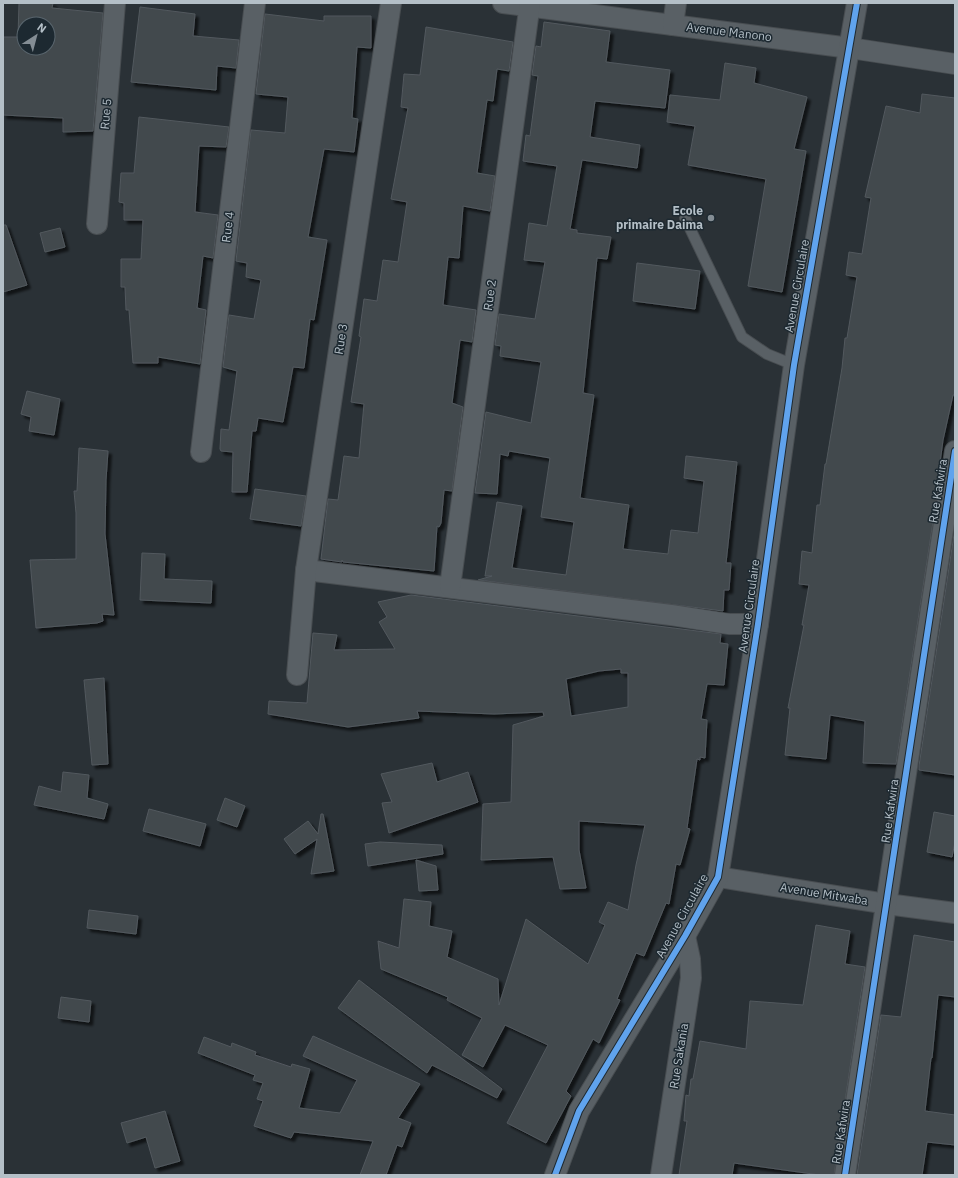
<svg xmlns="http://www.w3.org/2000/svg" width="958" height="1178" font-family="'IBM Plex Sans',sans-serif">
  <defs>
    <filter id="shadow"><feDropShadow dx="3.5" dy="3.5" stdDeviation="1" flood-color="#0009"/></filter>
  </defs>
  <rect width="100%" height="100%" fill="#2a3136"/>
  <g fill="#42484d" stroke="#52595e" fill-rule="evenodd" filter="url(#shadow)">
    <path d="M19 3H53L52 8 103 13 93 131 63 132V118L3 115V37H18ZM24 24H48V48H24Z"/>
    <polygon points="140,7 195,14 193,36 239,40 236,68 217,66 216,90 131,82"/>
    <polygon points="265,14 324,21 324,16 371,16 371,48 357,47 352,118 358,119 354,152 324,149 308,237 327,240 314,320 310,319 304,368 293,367 283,422 258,418 256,431 252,431 247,492 232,492 233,452 221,451 220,449 221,429 229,430 237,371 223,367 229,315 254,319 261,280 246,277 247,263 236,261 251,130 285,133 288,97 256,94"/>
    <polygon points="544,22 610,31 606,62 670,70 665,108 595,101 590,137 640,145 637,168 582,160 570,229 577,230 577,233 611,237 607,259 597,258 583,393 594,395 580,498 629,505 623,549 668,554 671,530 698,533 704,481 684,478 686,456 737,462 726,563 731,563 729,590 724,590 723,611 478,580 492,576 485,576 497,502 522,506 512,568 566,575 574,522 541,517 550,458 509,451 508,456 500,454 497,494 475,493 486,412 531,423 541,362 500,356 501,346 495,345 499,314 535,319 545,262 524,260 529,223 547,226 557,166 523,161 526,135 530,136 538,76 532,75 536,46 541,47"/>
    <polygon points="426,27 513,42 509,71 497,69 493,101 487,100 477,173 495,176 490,211 463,206 459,258 448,257 443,305 476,310 472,342 460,340 452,403 463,407 452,491 444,490 441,523 439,527 437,526 434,571 343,562 342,560 342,562 321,559 328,499 338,500 344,456 359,458 364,404 351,402 361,337 359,336 364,299 377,301 383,260 398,262 407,202 391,199 408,108 401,107 404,74 420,75"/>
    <polygon points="725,63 756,68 754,83 807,97 794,149 806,151 782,292 748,286 766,179 688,165 695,126 667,122 670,95 720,100"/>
    <polygon points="922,94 955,98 955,395 953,395 943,440 940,463 942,463 896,764 863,763 865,721 830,715 826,759 785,755 790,708 788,708 804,625 802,625 809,585 799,584 802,551 812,553 817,505 820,505 825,464 826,464 842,368 845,338 847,338 857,277 846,275 849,252 862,254 871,198 865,197 886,106 920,113"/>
    <polygon points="139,117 229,127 226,147 199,146 195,212 218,215 213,258 203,256 197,308 206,310 200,364 158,357 158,363 133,363 129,310 126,310 125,287 121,287 121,259 141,259 143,220 124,220 124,203 119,202 121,173 134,173"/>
    <polygon points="3,225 6,225 27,285 3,292"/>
    <polygon points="60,228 65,247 45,252 40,233"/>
    <polygon points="637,263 700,271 695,309 633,301"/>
    <polygon points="27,391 60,399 54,435 29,431 31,417 21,414"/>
    <polygon points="79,448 108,451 106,480 105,534 114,615 102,614 103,621 97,623 36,628 30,560 76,559 76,513 74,491 77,491"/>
    <polygon points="255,489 306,496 301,526 250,519"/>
    <polygon points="955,528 955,775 919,770 919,766"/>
    <polygon points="142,553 165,554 164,579 212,581 211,603 140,600"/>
    <path d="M411 595 721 634 720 643 728 644 724 685 707 684 701 719 707 720 705 758 700 757V760L697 759 687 828 690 829 680 865 676 864 669 904 666 903 644 956 636 953 617 999 620 1000 599 1043 593 1039 566 1091 571 1096 546 1143 507 1123 548 1045 505 1025 483 1067 462 1055 482 1018 447 1000 448 997 381 969 378 941 399 948 404 899 431 902 429 926 452 931 447 957 498 979 499 1005 526 919 588 964 605 925 599 922 608 902 628 910 636 865 645 825 579 821V850L586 888 560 889 553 857 481 860 483 804 511 802 513 725 544 716 543 712 494 714 417 711 419 718 348 727 268 714 269 701 307 703 313 633 337 635 334 650 395 649 379 622 387 617 378 602ZM621 669V673H628V707L571 716 566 679 599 671Z"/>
    <polygon points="104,678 108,764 92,765 84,680"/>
    <polygon points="432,763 437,782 468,772 478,802 389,833 382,803 392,802 381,774"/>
    <polygon points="63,772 89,775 87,798 108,804 104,819 34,805 39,786 61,792"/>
    <polygon points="225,798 245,806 237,827 217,820"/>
    <polygon points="149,809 206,824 200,846 143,831"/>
    <polygon points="934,812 955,816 955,842 952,857 927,852"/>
    <polygon points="321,814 323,814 334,871 311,874 317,839 295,854 284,839 308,821 318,834"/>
    <polygon points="380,842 442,845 443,854 368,866 365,844"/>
    <polygon points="416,860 436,866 438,890 419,891"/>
    <polygon points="89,910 138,916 136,934 87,928"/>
    <polygon points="816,925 850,931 845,964 865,967 834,1175 820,1175 734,1163 732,1175 679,1175 687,1121 684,1121 686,1095 689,1096 691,1079 693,1079 700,1041 746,1049 750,1001 803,1005"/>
    <polygon points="914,935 955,942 955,997 938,995 932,1058 931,1058 925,1111 955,1115 955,1145 927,1142 922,1175 857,1175 881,1015 901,1017"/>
    <polygon points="359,980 502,1089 497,1098 432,1065 427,1073 338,1008"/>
    <polygon points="61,997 91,1001 89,1022 58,1018"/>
    <polygon points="313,1036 420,1084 398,1118 411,1123 402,1147 397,1145 386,1175 360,1175 373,1141 294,1132 291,1138 254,1126 263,1101 257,1099 263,1083 253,1080 255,1075 198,1053 204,1037 231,1047 232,1043 256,1052 255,1055 291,1067 292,1064 310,1069 299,1108 340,1113 357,1080 303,1056"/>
    <polygon points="165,1111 180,1161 155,1168 146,1137 127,1143 121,1123"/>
  </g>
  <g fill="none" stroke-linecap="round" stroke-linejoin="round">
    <g stroke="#484d51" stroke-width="12">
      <polyline id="lane" points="685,218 742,337 767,354 794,365"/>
    </g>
    <g stroke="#484d51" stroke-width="22">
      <g id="street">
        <polyline points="503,3 850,48 955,64"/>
        <polyline points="673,25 676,3"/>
        <polyline points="97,224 115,3"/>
        <polyline points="201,452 255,3"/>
        <polyline points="306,570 671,615 729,624 758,624"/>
        <polyline points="450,587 530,3"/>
        <polyline points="297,675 306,570 391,3"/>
        <polyline points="718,877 887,904 955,913"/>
        <polyline points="555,1175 579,1111 685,936 718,877 758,624 794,365 857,3"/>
        <polyline points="661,1175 691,978 690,959 685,936"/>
        <polyline points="845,1175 955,451"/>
      </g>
    </g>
    <use href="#lane" stroke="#596065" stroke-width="10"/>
    <use href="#street" stroke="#596065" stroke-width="20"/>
    <g stroke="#1d2931" stroke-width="8">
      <g id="cycleway">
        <polyline points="555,1175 579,1111 685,936 718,877 758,624 794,365 857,3"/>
        <polyline points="845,1175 955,451"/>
      </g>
    </g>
    <use href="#cycleway" stroke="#60a3ed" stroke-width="6"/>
  </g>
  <circle fill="#848d94" stroke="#1d2931" stroke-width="1.5" cx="711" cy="218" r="4"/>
  <g text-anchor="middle" stroke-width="3" stroke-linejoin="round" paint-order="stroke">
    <g font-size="12" fill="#b4bfc7" stroke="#1d2931">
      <text transform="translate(729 32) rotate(7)" y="4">Avenue Manono</text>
      <text transform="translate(106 114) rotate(-85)" y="4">Rue 5</text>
      <text transform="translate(228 227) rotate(-83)" y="4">Rue 4</text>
      <text transform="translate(797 286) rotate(-80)" y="4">Avenue Circulaire</text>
      <text transform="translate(490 295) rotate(-82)" y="4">Rue 2</text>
      <text transform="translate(341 339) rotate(-81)" y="4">Rue 3</text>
      <text transform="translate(938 491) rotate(-81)" y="4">Rue Kafwira</text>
      <text transform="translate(749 606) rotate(-82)" y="4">Avenue Circulaire</text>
      <text transform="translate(890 811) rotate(-82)" y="4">Rue Kafwira</text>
      <text transform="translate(824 894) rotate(9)" y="4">Avenue Mitwaba</text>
      <text transform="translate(682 916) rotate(-61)" y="4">Avenue Circulaire</text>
      <text transform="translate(679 1056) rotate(-81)" y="4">Rue Sakania</text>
      <text transform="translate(841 1132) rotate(-81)" y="4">Rue Kafwira</text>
    </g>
    <g font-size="12" font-weight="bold" fill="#b4bfc7" stroke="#1d2931" text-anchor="end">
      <text x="703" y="215">Ecole<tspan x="703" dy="14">primaire Daima</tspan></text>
    </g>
  </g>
  <rect width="958" height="1178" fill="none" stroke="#b4bfc7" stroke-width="8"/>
  <g transform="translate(36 36) rotate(36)"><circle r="19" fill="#1d2931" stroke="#59656d"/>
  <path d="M0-3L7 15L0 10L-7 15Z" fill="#848d94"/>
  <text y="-6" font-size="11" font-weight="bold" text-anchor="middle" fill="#b4bfc7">N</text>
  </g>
</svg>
